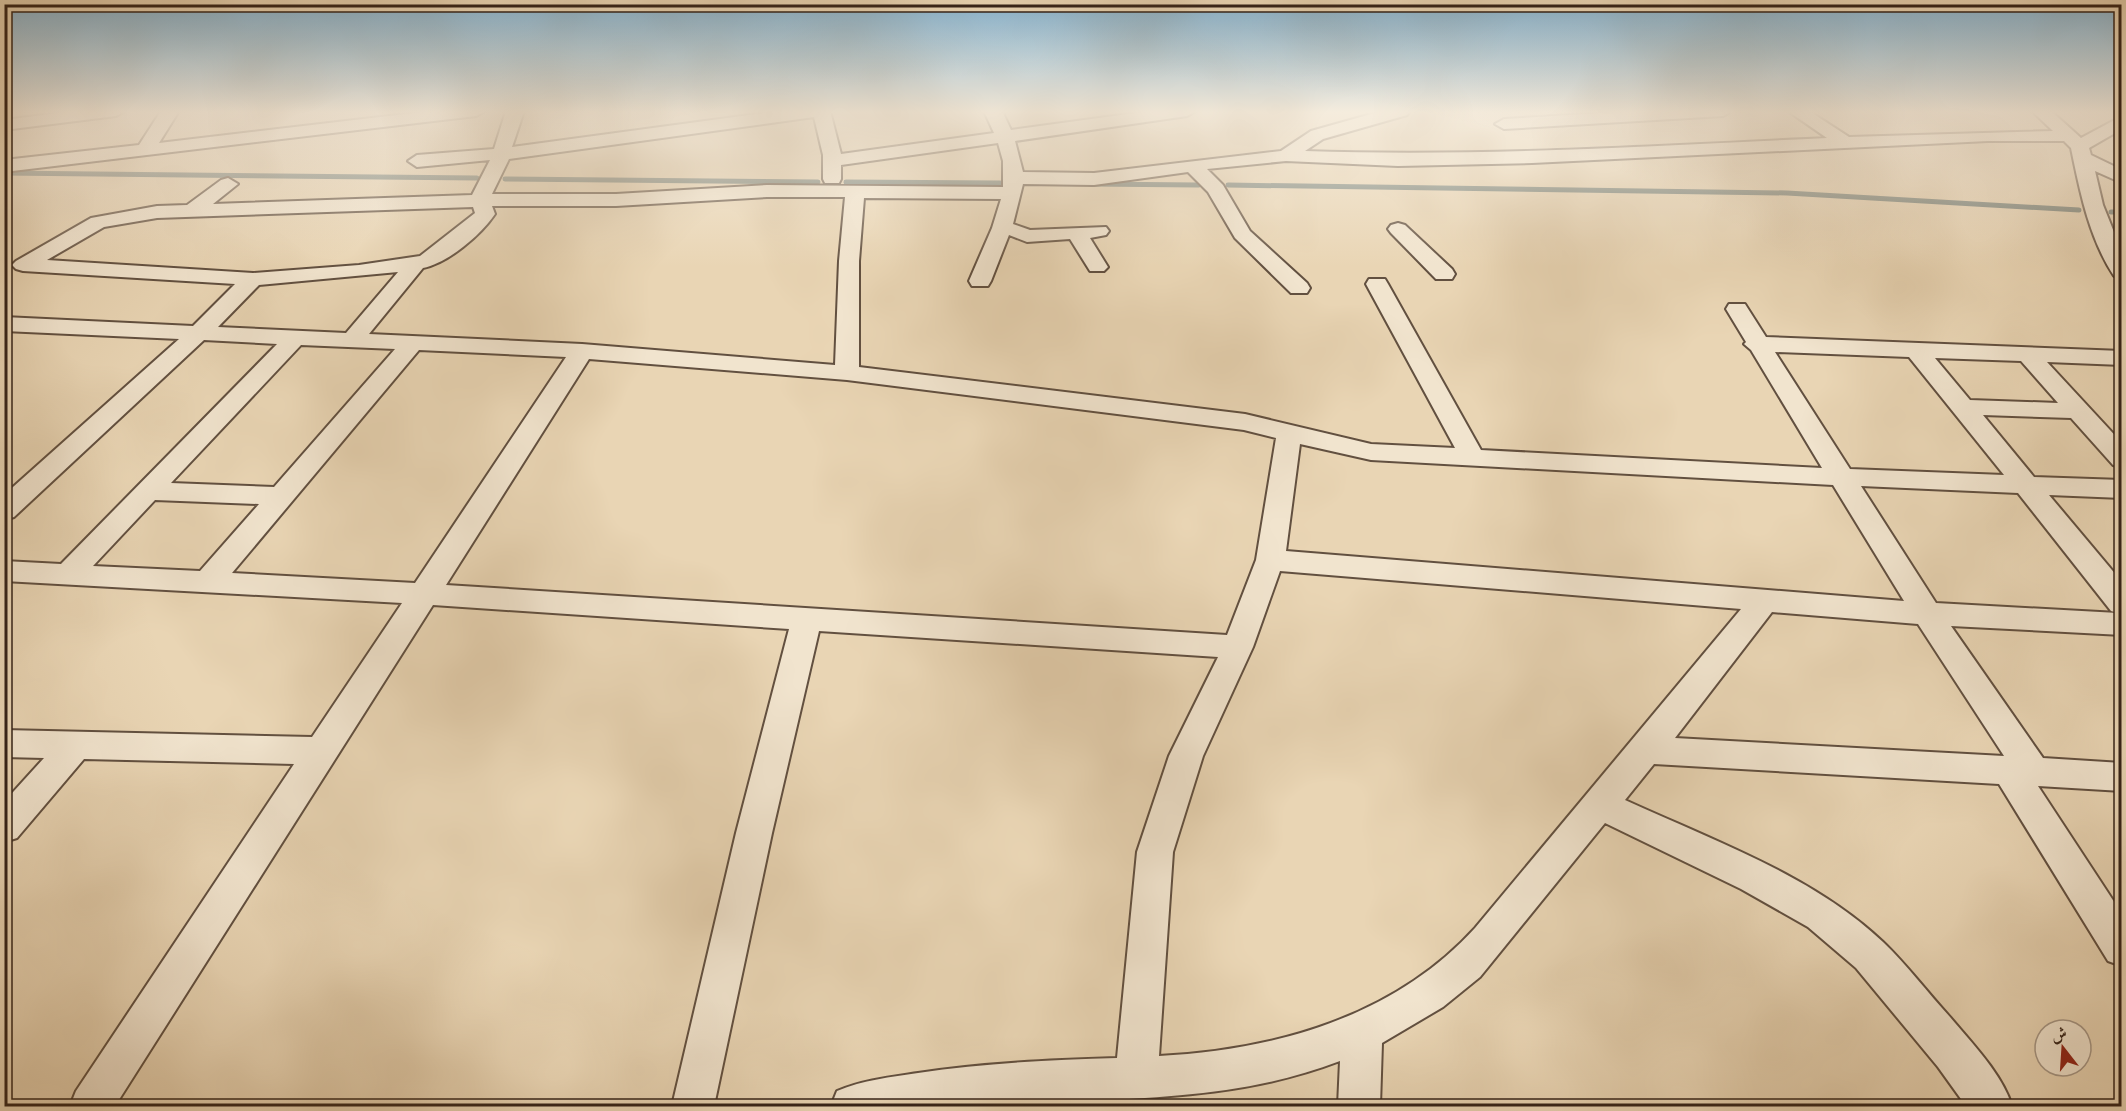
<svg xmlns="http://www.w3.org/2000/svg" width="2126" height="1111" font-family="Vollkorn,Amiri,serif">
  <rect width="100%" height="100%" fill="#e9d5b4"/>
  <filter id="stains"><feTurbulence type="fractalNoise" baseFrequency=".00333" numOctaves="4"/><feColorMatrix values="0 0 0 0 .2 0 0 0 0 .09 0 0 0 0 .02 0 0 0 .5 -.17"/></filter>
  <radialGradient id="worn" r=".72"><stop offset=".6" stop-color="#630" stop-opacity="0"/><stop offset="1" stop-color="#630" stop-opacity=".3"/></radialGradient>
  <g fill="none" stroke-linecap="round" stroke-linejoin="round">
    <g stroke="#707c75" stroke-width="5">
      <polyline points="4,173 477,178"/>
      <polyline points="505,179 818,182"/>
      <polyline points="846,182 1000,183"/>
      <polyline points="1090,184 1199,185"/>
      <polyline points="1228,185 1787,193 2079,210"/>
      <polyline points="2111,212 2122,212"/>
    </g>
    <g stroke="#625040" stroke-width="4">
      <g id="minor">
        <polygon points="74,111 125,111 116,116 4,130 4,120"/>
        <polygon points="161,111 179,111 159,143 431,111 485,111 476,116 4,172 4,160 139,145"/>
        <path d="M506 111H524L512 147 779 111H830L841 154 994 133 984 111H1002L1011 130 1150 111H1196L1187 116 1015 141 1023 172 1094 173 1281 151 1311 131 1382 111H1410L1407 115 1323 139 1305 151C1479 157 1653 146 1827 138L1788 111H1809L1849 137 2053 131 2032 111H2051L2081 138 2122 116V129L2089 148 2091 155 2122 170V183L2095 171 2103 205 2122 252V277L2114 276C2089 238 2080 192 2071 148L2064 141H1988L1532 163 1398 166 1286 161 1207 169 1223 185 1250 231 1307 283 1310 288 1307 293H1291L1235 238 1208 192 1188 172 1094 185 1023 184 1013 224 1030 230 1106 227 1109 231 1106 235 1090 238 1108 267 1104 271H1090L1070 239 1027 242 1009 235 991 281 988 286H972L969 281 992 228 1001 199 864 198 859 261V367L1245 414 1371 444 1455 448 1366 284 1369 279H1385L1388 284 1481 450 1822 468 1751 350 1744 344 1746 342 1726 309 1729 304H1745L1766 337 2122 351V365L2047 362 2122 443V467L2113 465 2071 418 1983 415 2034 477 2122 480V498L2049 495 2122 582V635L1951 626 2043 758 2122 763V791L2038 786 2122 914V966L2108 961 1999 784 1654 764 1625 800C1712 840 1812 875 1883 942 1907 965 1928 993 1950 1017 1972 1043 2002 1074 2012 1106H1966L1938 1067 1856 968 1808 927 1741 889 1605 823 1480 977 1443 1007 1382 1043 1380 1106H1338L1340 1061C1257 1093 1173 1097 1086 1101 1001 1105 916 1106 831 1106L837 1091C863 1080 891 1077 918 1073 984 1063 1051 1060 1117 1058L1137 852 1169 756 1218 657 819 631 772 833 714 1106H672L736 833 789 629 433 605 115 1106H70L76 1091 294 764 84 759 17 838 4 842V802L44 758 4 757V730L312 737 402 603 4 581V561L61 564 277 344 204 340 14 517 4 520V495L179 339 4 331V317L193 326 235 284 23 271 16 269 12 265 16 261 91 218 157 206 187 205 221 180 228 178 238 184 213 204 472 195 490 160 417 167 408 161 417 155 494 149ZM814 117 823 155V179L825 183H839L841 179V165L998 143 1003 161V187L767 185 616 194H492L509 159ZM767 197H845L839 261 835 365 582 344 369 334 423 268C448 263 481 235 495 214L492 206H616ZM473 207 475 213 420 256 359 265 253 273 47 260 104 227 157 218ZM398 272 346 333 218 327 259 285ZM301 345 395 349 274 487 171 483ZM419 350 566 357 415 583 232 573ZM1775 352 1909 357 2004 475 1850 469ZM1935 358 2021 361 2058 403 1970 400ZM589 359 847 380 1244 430 1276 438 1256 560 1227 635 446 585ZM1300 444 1371 460 1833 485 1904 601 1286 551ZM1861 486 2018 493 2111 611 2118 613 1936 603ZM155 500 259 504 200 571 93 566ZM1280 571 1741 609 1475 928C1394 1017 1275 1050 1159 1056L1173 852 1203 756 1253 647ZM1772 612 1918 624 2004 756 1675 738Z"/>
        <polygon points="1634,111 1732,111 1723,116 1504,129 1495,124 1504,119"/>
        <polygon points="1398,223 1405,225 1452,269 1455,274 1452,279 1436,279 1391,233 1388,229 1391,225"/>
      </g>
    </g>
    <use href="#minor" fill="#f1e4ce" fill-rule="evenodd"/>
  </g>
  <linearGradient id="sky" x2="0" y2="1"><stop stop-color="#88b6d3"/><stop offset="0.42" stop-color="#f5ecdd"/><stop offset="1" stop-color="#f5ecdd" stop-opacity="0"/></linearGradient>
  <rect width="2126" height="267" fill="url(#sky)"/>
  <rect width="2126" height="1111" fill="none" stroke="#e9d5b4" stroke-width="24"/>
  <rect x="6" y="6" width="2114" height="1099" fill="none" stroke="#352319" stroke-width="3"/>
  <rect x="12" y="12" width="2102" height="1087" fill="none" stroke="#352319" stroke-width="1.5"/>
  <g transform="translate(2063 1048) rotate(343)"><circle r="28" fill="#f1e4ce" stroke="#a69786" stroke-width="1.5"/>
  <path d="M0-4.5L10 22L0 15L-10 22Z" fill="#8f2418"/>
  <text y="-9" font-size="16" font-weight="bold" text-anchor="middle" fill="#352319">ش</text>
  </g>
  <rect width="100%" height="100%" filter="url(#stains)"/>
  <rect width="100%" height="100%" fill="url(#worn)"/>
</svg>
